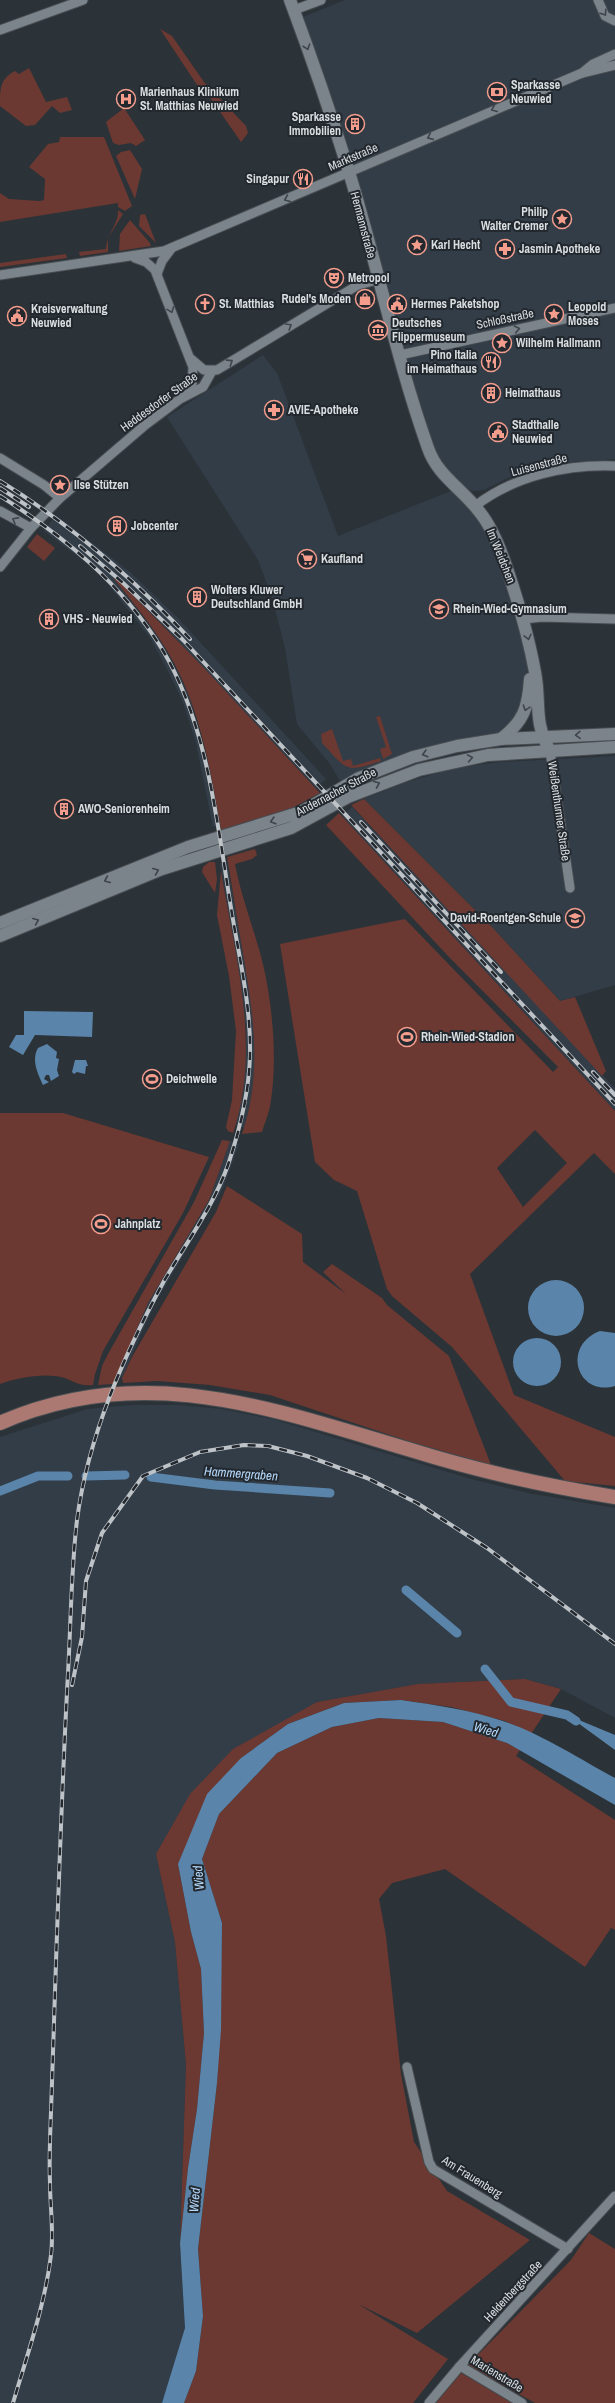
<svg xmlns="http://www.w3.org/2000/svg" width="615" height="2403" font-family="'Archivo Narrow',sans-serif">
  <rect width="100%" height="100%" fill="#2b3238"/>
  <g fill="#323d48">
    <polygon points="345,0 615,0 615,459 556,463 514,475 484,490 471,491 453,477 431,446 303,17"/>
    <polygon points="263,355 277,373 338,536 451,491 477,514 504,570 527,658 528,681 521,713 498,735 357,773 340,781 330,764 297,724 285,648 272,597 258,560 167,417"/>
    <polygon points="56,515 130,572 176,616 326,779 316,788 170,633 118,580 114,579 159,638 180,676 190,699 209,766 221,825 213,827 195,739 182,700 168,671 150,638 108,584 87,563 44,531"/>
    <polygon points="615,756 615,985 560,1001 492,927 364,799 407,782 454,768 501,762"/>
    <polygon points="352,807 615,1088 615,1111 342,816"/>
    <polygon points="227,861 253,1012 256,1045 253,1088 245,1128 236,1125 246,1045 246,1029 241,985 220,863"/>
    <polygon points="230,1141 239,1144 223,1188 154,1305 122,1378 116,1375 148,1303 209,1200"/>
    <polygon points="131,1405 179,1405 222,1409 276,1420 471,1479 528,1493 615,1508 615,1718 561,1689 525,1679 419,1684 317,1702 156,1854 175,1942 186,2065 180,2243 185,2328 169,2386 162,2403 0,2403 0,1437 87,1409"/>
  </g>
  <g fill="#6b3931" fill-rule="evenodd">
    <polygon points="160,29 172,36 204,82 246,126 248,133 241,142 202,86 199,88"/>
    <path d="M29 68 46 102 67 97 72 110 60 113 52 106 35 125 26 126 0 106C0 88 0 79 15 71L19 74Z"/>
    <polygon points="124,108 145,140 136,146 131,143 119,145 113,143 106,122"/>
    <polygon points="60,137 104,137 132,206 125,211 118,207 118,203 0,222 0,193 9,199 40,201 44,200 45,179 29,167 48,144 59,142"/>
    <polygon points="130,150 142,169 135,199 116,156 121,152"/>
    <path d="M118 210 123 214 108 238V252L80 256 79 252 106 249C107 233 119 224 118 210Z"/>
    <polygon points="145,214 156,243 139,226 140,215"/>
    <polygon points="130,220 150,243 151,246 119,251 120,234"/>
    <polygon points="66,254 67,258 0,267 0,263"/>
    <polygon points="37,534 55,548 44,561 27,547"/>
    <path d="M114 579 118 580 205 669 320 793 290 809 221 830C212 778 203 725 181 677 164 640 139 610 114 579Z"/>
    <polygon points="380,716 392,754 383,759 380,749 386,747 376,717"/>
    <path d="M332 729 343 761 351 759 353 766 380 758 381 761C345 773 348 771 322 743L321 734Z"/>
    <polygon points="364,799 492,927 560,1001 575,997 606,1071 602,1076 351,805"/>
    <path d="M339 813 615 1111V1174L594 1153 470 1274 514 1395 615 1437V1486L565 1481 452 1347 392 1296 387 1289 357 1191 334 1180 315 1162 280 944 405 919 553 1072 558 1067 448 956 326 825ZM535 1130 567 1163 523 1207 497 1168Z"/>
    <path d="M255 849 257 855 252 859 235 864C242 901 257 936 265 973 273 1013 277 1059 271 1100 270 1111 265 1122 262 1132L242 1134C264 1069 252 1007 241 942 236 914 232 885 227 857Z"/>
    <polygon points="209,862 215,862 217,879 215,893 202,872 203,867"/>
    <path d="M221 871C235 956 262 1047 233 1133L228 1131 226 1127 232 1100 236 1031 229 976 217 915Z"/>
    <path d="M0 1113H63L209 1157 183 1213 103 1351 95 1374 93 1385C76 1387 70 1377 55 1376 38 1374 16 1378 0 1384Z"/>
    <polygon points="222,1140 230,1141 209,1200 148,1303 113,1384 98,1385 102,1366 108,1354 194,1202"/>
    <polygon points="227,1186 302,1234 303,1262 346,1294 323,1272 332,1264 382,1298 387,1305 449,1356 491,1465 411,1442 270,1395 210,1385 157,1381 123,1383 122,1378 132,1357 216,1212"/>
    <polygon points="525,1679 561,1689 531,1734 505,1721 451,1707 401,1700 344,1703 288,1724 241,1758 178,1864 191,1932 201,1969 204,2033 197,2109 188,2168 180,2243 186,2065 175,1942 156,1854 190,1794 233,1749 317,1702 418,1684"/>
    <polygon points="379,1718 443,1722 507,1743 520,1750 516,1756 615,1820 615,1930 611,1928 585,1967 445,1869 392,1883 379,1899 386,1936 401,2074 414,2142 447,2191 530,2240 417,2333 358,2304 448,2359 413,2403 184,2403 196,2371 203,2316 198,2249 217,2083 221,1969 222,1923 202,1859 219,1814 277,1753 332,1727"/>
    <polygon points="589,2233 615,2249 615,2403 535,2403 468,2365 571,2260"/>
    <polygon points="461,2373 513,2403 436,2403"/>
  </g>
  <g fill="#5a84a9">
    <polygon points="24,1011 93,1012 92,1037 35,1035 23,1055 9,1047 16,1035 24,1035"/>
    <path d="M47 1044 57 1052 56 1058 59 1059 57 1070 59 1076 51 1081 49 1075H46L44 1079 49 1082 43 1085C38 1074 31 1060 38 1048Z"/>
    <polygon points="75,1060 86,1060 88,1066 86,1066 85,1074 77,1072 74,1074 72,1072"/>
    <circle cx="556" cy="1308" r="28"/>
    <path d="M600 1331 615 1333V1386C577 1397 561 1346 600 1331Z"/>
    <circle cx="537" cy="1362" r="24"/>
    <path d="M401 1700C436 1705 470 1710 503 1721 538 1732 582 1760 615 1778V1805L507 1743 443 1722 379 1718 332 1727 277 1753 219 1814 202 1859 222 1923 221 2030 217 2083 198 2249 203 2316 196 2371 184 2403H162L185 2328 180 2243 188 2168 197 2109 204 2033 201 1969 191 1932 178 1864 207 1794 241 1758 288 1724 344 1703Z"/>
    <polygon points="567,1715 615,1735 615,1750"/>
  </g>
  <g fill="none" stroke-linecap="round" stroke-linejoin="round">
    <g stroke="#5a84a9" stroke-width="9">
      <polyline points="86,1476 125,1475"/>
      <polyline points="151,1477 215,1485 330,1493"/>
      <polyline points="0,1491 38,1476 68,1476"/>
      <polyline points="406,1590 457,1633"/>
      <polyline points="485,1669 511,1702 567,1715 576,1721"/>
    </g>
    <g stroke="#474d51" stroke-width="11">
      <g id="street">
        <polyline points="598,0 605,16 615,21"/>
        <polyline points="294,10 321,0"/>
        <polyline points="0,30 83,0"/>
        <polyline points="583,73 615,65"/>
        <polyline points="135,258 146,262 155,270 193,367 192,384 183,396"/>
        <polyline points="157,274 162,261 171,249"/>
        <polyline points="0,275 164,251 582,73 593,64 615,54"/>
        <polyline points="400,355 615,308"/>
        <polyline points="191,359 204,370 217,370 358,285 377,280"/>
        <polyline points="0,458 44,485 60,498"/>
        <path d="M475 506C514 476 567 464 615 466"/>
        <polyline points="0,511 31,528"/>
        <polyline points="0,567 31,528 60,498 144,426 180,399 203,387 212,371"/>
        <polyline points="524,619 542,617 615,619"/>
        <polyline points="550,751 570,888"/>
        <polyline points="407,2067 429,2162 433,2169 568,2249"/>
        <polyline points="460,2366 522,2403"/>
        <polyline points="429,2403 460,2366 615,2196"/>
      </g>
    </g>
    <g stroke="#474d51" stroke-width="14">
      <g id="secondary">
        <path d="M290 0C311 56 331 114 349 172 377 263 396 358 428 448 437 475 461 488 478 510 490 524 498 543 504 560 517 597 528 634 535 672 541 703 533 721 550 751"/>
        <path d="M501 739C524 721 528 708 530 679"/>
        <polyline points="0,923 188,847 301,812 359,778 413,757 457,746 501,739 615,734"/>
        <polyline points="0,936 162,869 291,828 348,797 419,770 488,755 615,747"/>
      </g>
    </g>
    <g stroke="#474d51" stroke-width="16">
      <path id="primary" d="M0 1423C142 1360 272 1409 411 1450 478 1471 546 1486 615 1497"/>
    </g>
    <use href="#street" stroke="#7c848b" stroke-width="9"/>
    <use href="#secondary" stroke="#7c848b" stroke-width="12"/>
    <use href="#primary" stroke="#ab7972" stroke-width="14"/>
    <g stroke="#bec3c7" stroke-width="4">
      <g id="rail">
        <path d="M0 481C70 524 134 579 190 639"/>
        <polyline points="0,488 29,507"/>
        <path d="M0 496C64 536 122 584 162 649 209 727 217 825 232 914 240 961 251 1007 250 1055 249 1094 240 1129 228 1165 213 1207 186 1243 164 1281 124 1355 88 1436 77 1520 71 1570 71 1622 68 1673 60 1819 56 1966 51 2112 50 2136 49 2160 50 2183 50 2207 54 2231 51 2255 45 2305 27 2355 13 2403"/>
        <polyline points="80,546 122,582 183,640 615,1104"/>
        <polyline points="361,822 501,972"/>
        <polyline points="593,1072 615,1095"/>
        <polyline points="72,1685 82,1637 86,1581 102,1533 143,1476 200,1452 244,1445 268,1446 307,1456 367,1478 417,1503 487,1548 615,1644"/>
      </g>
    </g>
    <use href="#rail" stroke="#22282e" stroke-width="2.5" stroke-dasharray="8" stroke-linecap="butt"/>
  </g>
  <defs><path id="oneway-chevron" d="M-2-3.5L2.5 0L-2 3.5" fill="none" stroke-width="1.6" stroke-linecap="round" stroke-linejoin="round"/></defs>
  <g stroke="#3d444a">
    <use href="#oneway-chevron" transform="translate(604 13) rotate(57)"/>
    <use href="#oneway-chevron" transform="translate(307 47) rotate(71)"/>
    <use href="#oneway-chevron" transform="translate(494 109) rotate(157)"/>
    <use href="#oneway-chevron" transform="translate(430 137) rotate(156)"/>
    <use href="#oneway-chevron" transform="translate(287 199) rotate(157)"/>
    <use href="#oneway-chevron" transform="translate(171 310) rotate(69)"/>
    <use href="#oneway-chevron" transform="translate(289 326) rotate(-31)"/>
    <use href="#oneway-chevron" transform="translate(517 329) rotate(-12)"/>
    <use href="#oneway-chevron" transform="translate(230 362) rotate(-33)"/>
    <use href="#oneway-chevron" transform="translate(15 520) rotate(-151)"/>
    <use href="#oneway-chevron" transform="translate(528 637) rotate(77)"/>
    <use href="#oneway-chevron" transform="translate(526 708) rotate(108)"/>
    <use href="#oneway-chevron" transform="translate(578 735) rotate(178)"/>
    <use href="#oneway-chevron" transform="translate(425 754) rotate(164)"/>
    <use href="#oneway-chevron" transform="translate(470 758) rotate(-10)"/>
    <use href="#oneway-chevron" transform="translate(377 784) rotate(-22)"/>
    <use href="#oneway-chevron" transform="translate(273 821) rotate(164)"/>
    <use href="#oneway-chevron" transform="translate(156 871) rotate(-22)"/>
    <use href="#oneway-chevron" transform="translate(107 880) rotate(157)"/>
    <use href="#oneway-chevron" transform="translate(36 921) rotate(-22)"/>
  </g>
  <defs>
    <g id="bank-ring" transform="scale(1)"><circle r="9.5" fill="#22282e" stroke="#f49d8d" stroke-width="1.5"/><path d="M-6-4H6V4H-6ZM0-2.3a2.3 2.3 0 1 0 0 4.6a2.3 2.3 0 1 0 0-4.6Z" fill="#f49d8d"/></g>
    <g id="hospital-ring" transform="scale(1)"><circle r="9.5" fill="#22282e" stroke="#f49d8d" stroke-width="1.5"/><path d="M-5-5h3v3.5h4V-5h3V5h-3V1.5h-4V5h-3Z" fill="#f49d8d"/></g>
    <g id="building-ring" transform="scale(1)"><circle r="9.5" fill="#22282e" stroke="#f49d8d" stroke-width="1.5"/><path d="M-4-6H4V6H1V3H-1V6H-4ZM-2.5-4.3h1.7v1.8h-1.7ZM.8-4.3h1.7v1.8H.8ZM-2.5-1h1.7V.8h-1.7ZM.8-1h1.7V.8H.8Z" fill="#f49d8d"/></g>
    <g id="restaurant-ring" transform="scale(1)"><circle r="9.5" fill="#22282e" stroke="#f49d8d" stroke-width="1.5"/><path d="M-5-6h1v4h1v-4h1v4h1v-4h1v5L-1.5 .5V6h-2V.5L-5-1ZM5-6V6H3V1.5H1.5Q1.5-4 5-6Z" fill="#f49d8d"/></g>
    <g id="sight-ring" transform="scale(1)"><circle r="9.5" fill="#22282e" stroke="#f49d8d" stroke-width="1.5"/><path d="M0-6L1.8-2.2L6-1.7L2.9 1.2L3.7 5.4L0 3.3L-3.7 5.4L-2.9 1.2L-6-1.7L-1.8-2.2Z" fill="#f49d8d"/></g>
    <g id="pharmacy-ring" transform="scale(1)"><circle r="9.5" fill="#22282e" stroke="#f49d8d" stroke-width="1.5"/><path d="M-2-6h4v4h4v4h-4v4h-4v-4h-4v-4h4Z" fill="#f49d8d"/></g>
    <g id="theatre-ring" transform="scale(1)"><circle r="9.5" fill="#22282e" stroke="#f49d8d" stroke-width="1.5"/><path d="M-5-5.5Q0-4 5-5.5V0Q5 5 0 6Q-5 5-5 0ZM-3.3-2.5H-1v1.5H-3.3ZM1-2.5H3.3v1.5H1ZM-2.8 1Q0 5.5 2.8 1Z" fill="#f49d8d"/></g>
    <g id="shop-ring" transform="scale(1)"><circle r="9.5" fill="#22282e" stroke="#f49d8d" stroke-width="1.5"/><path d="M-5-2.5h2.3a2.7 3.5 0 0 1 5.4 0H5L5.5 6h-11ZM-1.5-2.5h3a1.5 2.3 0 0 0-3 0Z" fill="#f49d8d"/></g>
    <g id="church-ring" transform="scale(1)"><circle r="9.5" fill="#22282e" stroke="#f49d8d" stroke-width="1.5"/><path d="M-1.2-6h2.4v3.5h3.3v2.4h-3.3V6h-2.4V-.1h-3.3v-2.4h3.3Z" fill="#f49d8d"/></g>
    <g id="civic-ring" transform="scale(1)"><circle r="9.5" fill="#22282e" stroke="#f49d8d" stroke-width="1.5"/><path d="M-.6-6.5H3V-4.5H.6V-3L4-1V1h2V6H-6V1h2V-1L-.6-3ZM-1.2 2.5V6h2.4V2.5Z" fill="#f49d8d"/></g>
    <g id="museum-ring" transform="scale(1)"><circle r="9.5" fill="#22282e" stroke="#f49d8d" stroke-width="1.5"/><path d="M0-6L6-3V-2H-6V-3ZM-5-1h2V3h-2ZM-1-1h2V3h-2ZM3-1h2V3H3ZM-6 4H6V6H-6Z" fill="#f49d8d"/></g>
    <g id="supermarket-ring" transform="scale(1)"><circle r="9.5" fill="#22282e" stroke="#f49d8d" stroke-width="1.5"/><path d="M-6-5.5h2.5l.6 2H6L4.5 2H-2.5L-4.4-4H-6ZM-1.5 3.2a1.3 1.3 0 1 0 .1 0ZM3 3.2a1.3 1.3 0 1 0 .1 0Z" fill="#f49d8d"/></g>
    <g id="school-ring" transform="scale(1)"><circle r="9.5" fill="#22282e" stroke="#f49d8d" stroke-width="1.5"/><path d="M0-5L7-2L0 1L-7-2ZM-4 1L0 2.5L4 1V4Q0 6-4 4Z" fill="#f49d8d"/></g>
    <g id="stadium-ring" transform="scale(1)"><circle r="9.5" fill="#22282e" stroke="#f49d8d" stroke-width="1.5"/><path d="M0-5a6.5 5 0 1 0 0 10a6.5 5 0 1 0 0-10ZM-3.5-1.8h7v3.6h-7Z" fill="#f49d8d"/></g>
  </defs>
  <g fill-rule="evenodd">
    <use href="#bank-ring" x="497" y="92"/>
    <use href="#hospital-ring" x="126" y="99"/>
    <use href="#building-ring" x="355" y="124"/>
    <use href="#restaurant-ring" x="303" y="179"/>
    <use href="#sight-ring" x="562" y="219"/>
    <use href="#sight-ring" x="417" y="245"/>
    <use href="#pharmacy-ring" x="505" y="249"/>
    <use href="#theatre-ring" x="334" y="278"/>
    <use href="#shop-ring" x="365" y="299"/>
    <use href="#church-ring" x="205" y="304"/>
    <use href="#civic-ring" x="397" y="304"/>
    <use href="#sight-ring" x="554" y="314"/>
    <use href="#civic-ring" x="17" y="316"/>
    <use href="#museum-ring" x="378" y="330"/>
    <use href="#sight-ring" x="502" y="343"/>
    <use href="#restaurant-ring" x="491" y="362"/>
    <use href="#building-ring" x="491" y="393"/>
    <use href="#pharmacy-ring" x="274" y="410"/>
    <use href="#civic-ring" x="498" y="432"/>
    <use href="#sight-ring" x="60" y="485"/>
    <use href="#building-ring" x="117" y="526"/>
    <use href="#supermarket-ring" x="307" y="559"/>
    <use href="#building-ring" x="197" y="597"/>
    <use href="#school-ring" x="439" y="609"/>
    <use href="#building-ring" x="49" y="619"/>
    <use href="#building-ring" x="64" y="809"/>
    <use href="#school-ring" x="575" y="918"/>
    <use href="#stadium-ring" x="407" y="1037"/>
    <use href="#stadium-ring" x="152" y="1079"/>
    <use href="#stadium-ring" x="101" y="1224"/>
  </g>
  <g text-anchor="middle" stroke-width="4" stroke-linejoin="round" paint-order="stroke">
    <g font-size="12" font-weight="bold" fill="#d9dee1" stroke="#22282e" text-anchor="start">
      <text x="511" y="89">Sparkasse<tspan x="511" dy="14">Neuwied</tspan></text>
      <text x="140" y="96">Marienhaus Klinikum<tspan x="140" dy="14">St. Matthias Neuwied</tspan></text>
      <text x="341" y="121" text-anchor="end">Sparkasse<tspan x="341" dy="14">Immobilien</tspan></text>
      <text x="289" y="183" text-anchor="end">Singapur</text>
      <text x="548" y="216" text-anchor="end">Philip<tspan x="548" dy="14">Walter Cremer</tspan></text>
      <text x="431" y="249">Karl Hecht</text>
      <text x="519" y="253">Jasmin Apotheke</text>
      <text x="348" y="282">Metropol</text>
      <text x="351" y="303" text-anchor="end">Rudel's Moden</text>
      <text x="219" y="308">St. Matthias</text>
      <text x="411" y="308">Hermes Paketshop</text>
      <text x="568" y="311">Leopold<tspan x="568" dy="14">Moses</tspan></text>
      <text x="31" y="313">Kreisverwaltung<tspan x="31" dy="14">Neuwied</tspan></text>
      <text x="392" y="327">Deutsches<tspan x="392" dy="14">Flippermuseum</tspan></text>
      <text x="516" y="347">Wilhelm Hallmann</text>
      <text x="477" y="359" text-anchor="end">Pino Italia<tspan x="477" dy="14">im Heimathaus</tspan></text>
      <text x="505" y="397">Heimathaus</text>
      <text x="288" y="414">AVIE-Apotheke</text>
      <text x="512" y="429">Stadthalle<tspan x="512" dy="14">Neuwied</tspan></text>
      <text x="74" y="489">Ilse Stützen</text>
      <text x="131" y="530">Jobcenter</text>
      <text x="321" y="563">Kaufland</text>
      <text x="211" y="594">Wolters Kluwer<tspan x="211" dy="14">Deutschland GmbH</tspan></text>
      <text x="453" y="613">Rhein-Wied-Gymnasium</text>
      <text x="63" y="623">VHS - Neuwied</text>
      <text x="78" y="813">AWO-Seniorenheim</text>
      <text x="561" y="922" text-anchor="end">David-Roentgen-Schule</text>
      <text x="421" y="1041">Rhein-Wied-Stadion</text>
      <text x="166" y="1083">Deichwelle</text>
      <text x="115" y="1228">Jahnplatz</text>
    </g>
    <g font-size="12" fill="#d9dee1" stroke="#22282e">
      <text transform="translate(353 157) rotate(-23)" y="4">Marktstraße</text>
      <text transform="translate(363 225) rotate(75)" y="4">Hermannstraße</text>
      <text transform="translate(505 319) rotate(-12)" y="4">Schloßstraße</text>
      <text transform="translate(159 402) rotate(-36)" y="4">Heddesdorfer Straße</text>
      <text transform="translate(539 465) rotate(-15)" y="4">Luisenstraße</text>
      <text transform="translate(501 556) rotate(68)" y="4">Im Weidchen</text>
      <text transform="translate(336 792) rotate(-28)" y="4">Andernacher Straße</text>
      <text transform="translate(559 811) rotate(82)" y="4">Weißenthurmer Straße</text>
      <text transform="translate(472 2177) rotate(32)" y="4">Am Frauenberg</text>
      <text transform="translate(513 2291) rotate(-47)" y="4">Heldenbergstraße</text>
      <text transform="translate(497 2374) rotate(31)" y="4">Marienstraße</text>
    </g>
    <g font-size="13" font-style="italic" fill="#b4d9fb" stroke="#22282e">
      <text transform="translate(241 1473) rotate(4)" y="5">Hammergraben</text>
      <text transform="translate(486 1729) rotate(17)" y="5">Wied</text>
      <text transform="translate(198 1878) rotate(-95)" y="5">Wied</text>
      <text transform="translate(194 2200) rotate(-85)" y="5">Wied</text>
    </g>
  </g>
</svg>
